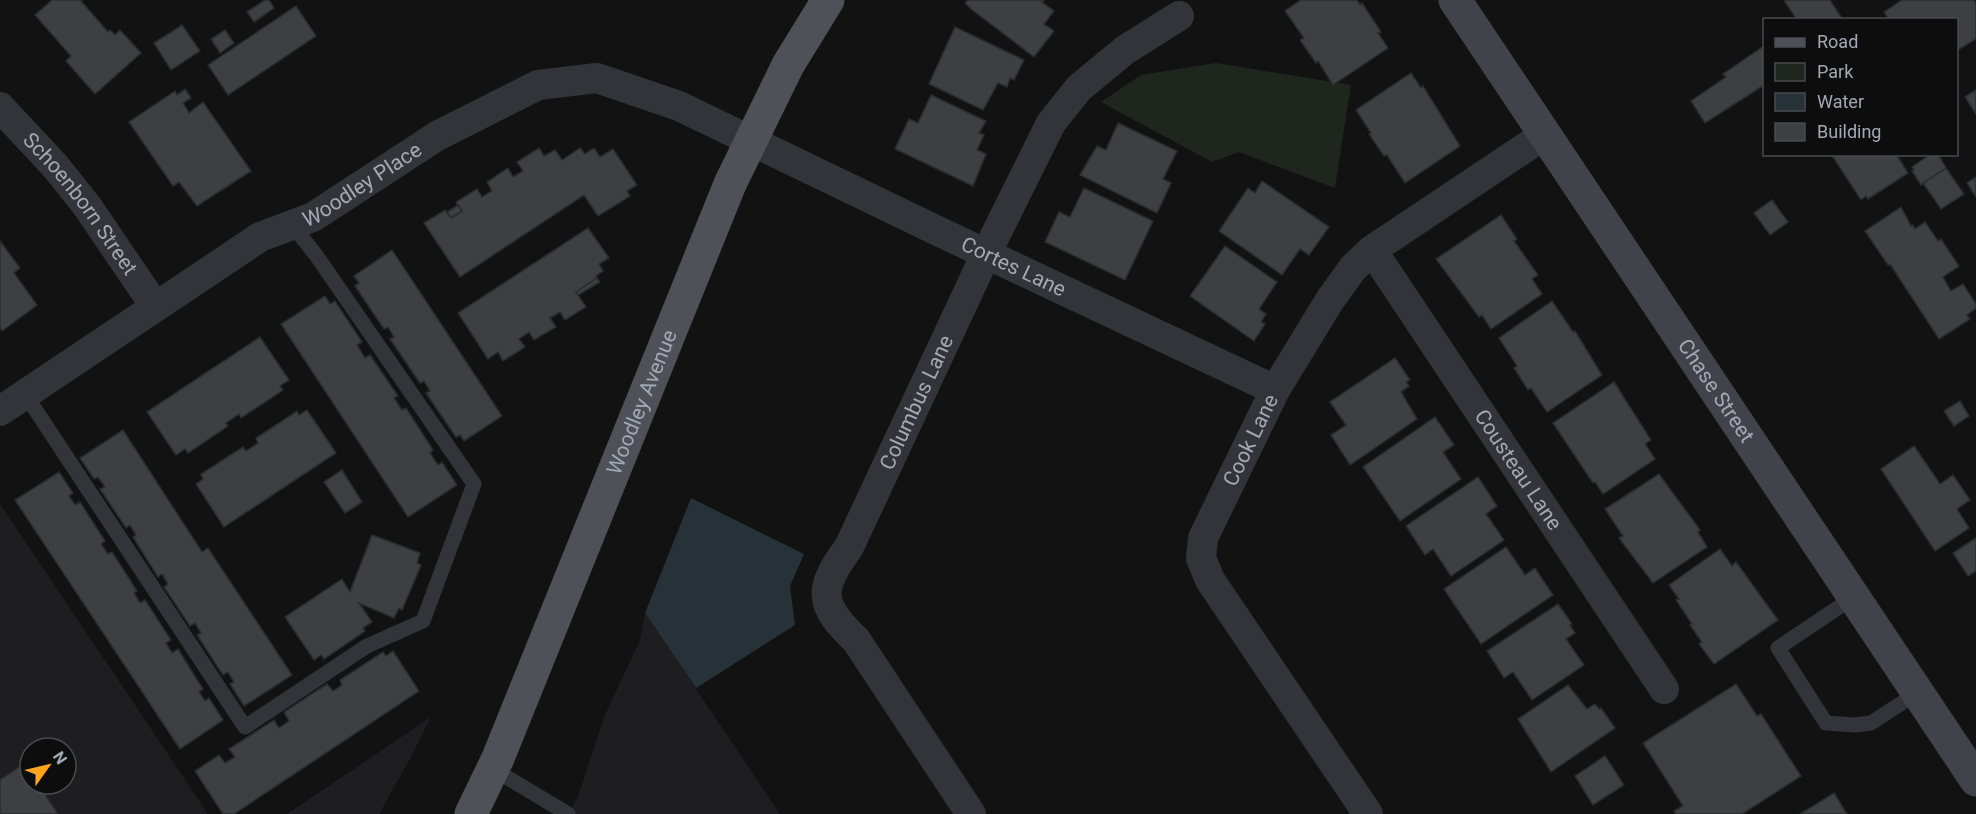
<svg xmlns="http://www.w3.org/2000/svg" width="1976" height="814" font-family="Roboto,sans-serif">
  <rect width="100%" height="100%" fill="#121213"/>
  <g fill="#1e1e20" fill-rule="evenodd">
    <path d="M0 504 208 814H0ZM30 748H66V784H30Z"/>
    <polygon points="645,613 780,814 569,814 579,794 604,717 640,640"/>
    <polygon points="431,717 411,757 379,814 287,814"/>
  </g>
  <polygon fill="#1e261e" points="1216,63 1351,85 1335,188 1239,152 1212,162 1101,102 1141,75"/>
  <polygon fill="#273238" points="691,498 804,554 790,586 795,625 696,688 645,613"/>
  <g fill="#3d3f43" stroke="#2b2c30" stroke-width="1.5">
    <polygon points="52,0 82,0 81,1 108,32 110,30 115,35 120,30 141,53 95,94 66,61 71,56 35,15"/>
    <polygon points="265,0 269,0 274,8 254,22 247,12"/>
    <polygon points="968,0 1044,0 1042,2 1054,11 1044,24 1054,31 1034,57 971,9 965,3"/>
    <polygon points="1301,0 1357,0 1360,5 1362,3 1381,32 1378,33 1388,48 1333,85 1318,61 1316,63 1300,40 1304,38 1285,11"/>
    <polygon points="1784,0 1830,0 1843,20 1797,20"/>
    <polygon points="1902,0 1974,0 1976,4 1976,39 1956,51 1956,20 1889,20 1884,12"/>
    <polygon points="296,6 316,36 228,95 208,65"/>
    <polygon points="182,25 200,51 171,70 154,43"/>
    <polygon points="955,27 1024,60 1014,80 1010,78 1007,87 998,83 983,110 929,84"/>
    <polygon points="225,30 234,43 220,53 211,39"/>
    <polygon points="1764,46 1764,85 1705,123 1691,101 1726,77 1723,74"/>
    <polygon points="1411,73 1421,88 1423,86 1460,146 1405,183 1387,155 1384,156 1369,134 1371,133 1356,110"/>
    <polygon points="185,89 191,98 183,103 189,113 203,102 251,171 197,206 179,182 173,186 129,122 175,91 177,95"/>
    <polygon points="1976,90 1976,114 1965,97"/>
    <polygon points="931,95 986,121 979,133 984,135 977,150 986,154 973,186 895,149 909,119 918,123"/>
    <polygon points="1118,123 1177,151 1163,179 1171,183 1157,213 1080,175 1097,146 1106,150"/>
    <polygon points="539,148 544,156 555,150 562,160 580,148 585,154 594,148 600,157 613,149 637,185 627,191 630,196 598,216 584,195 460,277 424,223 445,210 451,218 462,211 456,202 477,189 482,197 492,191 487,182 508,168 513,177 523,171 517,162"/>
    <polygon points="1831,154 1896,154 1908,173 1868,199 1866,196 1861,200"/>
    <polygon points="1931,154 1938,154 1946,168 1921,185 1912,171 1914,170 1912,167"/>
    <polygon points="1946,168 1964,194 1941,209 1923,183"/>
    <polygon points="1976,177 1976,197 1967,183"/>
    <polygon points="1262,181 1329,227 1309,255 1300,249 1282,275 1219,231 1248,188 1255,193"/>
    <polygon points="1084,188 1153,221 1125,280 1045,242 1059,212 1070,217"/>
    <polygon points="1772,200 1788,222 1770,235 1754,213"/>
    <polygon points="458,205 462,211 451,218 447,212"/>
    <polygon points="1901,207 1911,226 1913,225 1915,229 1925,222 1938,241 1941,239 1959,266 1943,277 1951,291 1963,284 1976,304 1976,308 1967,315 1970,319 1939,339 1890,264 1888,265 1865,231"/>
    <polygon points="1501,215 1517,239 1514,241 1538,275 1532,279 1542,294 1491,329 1482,315 1479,317 1436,259"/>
    <polygon points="588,228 609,258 599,264 603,271 596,276 597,278 576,292 586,307 565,320 560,312 550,318 556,327 534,340 529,332 519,339 525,347 503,361 498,352 488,359 458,313"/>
    <polygon points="0,241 20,268 14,273 37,305 2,331 0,328"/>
    <polygon points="1225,246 1277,282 1259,309 1266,314 1261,322 1265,324 1254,341 1190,296"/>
    <polygon points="392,250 502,416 464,441 460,435 456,437 426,393 430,391 424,381 420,383 390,339 394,337 388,327 384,329 355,286 359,283 354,276"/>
    <polygon points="597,278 600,282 578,295 576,292"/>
    <polygon points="325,296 330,304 335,301 362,342 357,345 365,358 370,355 398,396 394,398 402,410 406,408 433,450 430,453 438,465 442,462 457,485 408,517 281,324"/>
    <polygon points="1552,301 1573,332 1575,331 1602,375 1547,412 1531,388 1528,390 1514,368 1517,366 1499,338"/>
    <polygon points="260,337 289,380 280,386 283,390 241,418 239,414 226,423 228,426 188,453 185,449 176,455 147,412"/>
    <polygon points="1395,358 1410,380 1406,382 1409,386 1401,392 1417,419 1350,465 1331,435 1346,425 1330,402"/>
    <polygon points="1614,382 1651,440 1645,444 1655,459 1603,494 1595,482 1593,483 1553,423"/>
    <polygon points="1960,401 1969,416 1954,426 1944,411"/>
    <polygon points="307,410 336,453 224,527 196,484 203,479 201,474 243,447 246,451 258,443 256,438 297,411 299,415"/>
    <polygon points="1435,417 1454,445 1443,452 1461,479 1400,521 1363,467"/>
    <polygon points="123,430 202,552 208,548 292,675 244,706 230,684 234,682 228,672 223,675 197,635 201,633 195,623 190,626 164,587 168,584 162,574 158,577 133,537 136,535 130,525 126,528 100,489 105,487 98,477 94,479 80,458"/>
    <polygon points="1914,446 1940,484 1953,475 1970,500 1957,509 1969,528 1935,551 1881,469"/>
    <polygon points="342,470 362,502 345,513 324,482"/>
    <polygon points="59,472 73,493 69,496 75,505 80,502 105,541 101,544 108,554 112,552 137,591 134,593 140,603 145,600 171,640 166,643 172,653 178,649 203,689 199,692 205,701 209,698 223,720 180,749 15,500"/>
    <polygon points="1659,474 1700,530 1698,532 1707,547 1653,583 1619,538 1623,536 1605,509"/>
    <polygon points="1478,477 1497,506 1486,514 1504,540 1451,576 1433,549 1425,555 1406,526"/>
    <polygon points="372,535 420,553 417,563 421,565 402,610 399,608 394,618 359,603 372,622 363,628 365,631 324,659 321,655 314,660 285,617 342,579 350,592"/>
    <polygon points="1976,538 1976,571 1968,576 1953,553"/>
    <polygon points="1506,547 1525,575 1535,568 1553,595 1481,644 1444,589"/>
    <polygon points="1720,549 1732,566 1736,562 1778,620 1714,664 1699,644 1702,642 1690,625 1692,624 1676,600 1679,599 1669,585"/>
    <polygon points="1558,604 1572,624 1570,625 1575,633 1566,639 1584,665 1532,700 1513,672 1504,678 1487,651"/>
    <polygon points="393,651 419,691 234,814 223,814 195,771 219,755 225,763 235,757 229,749 274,720 279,728 289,721 284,712 327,684 333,691 342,685 340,680 383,652 386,656"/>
    <polygon points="1736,684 1757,716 1761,714 1801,776 1742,814 1676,814 1674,811 1683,806 1643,743"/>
    <polygon points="1568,685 1587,709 1595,704 1599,709 1601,708 1615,728 1551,772 1518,719"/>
    <polygon points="1605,756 1624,785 1593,805 1575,776"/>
    <polygon points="24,764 30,772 30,784 38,784 58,814 0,814 0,780"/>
    <polygon points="1834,793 1847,814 1800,814"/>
  </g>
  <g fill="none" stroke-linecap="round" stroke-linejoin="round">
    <g stroke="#323439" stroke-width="15">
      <polyline points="25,394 245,727 367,646 423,621 474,484 316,255 292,225"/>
      <polyline points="1854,597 1778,648 1826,723 1855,725 1871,723 1917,693"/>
      <polyline points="493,769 568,814"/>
    </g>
    <g stroke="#323439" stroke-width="30">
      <path id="s1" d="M0 107 56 167 87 206 155 306"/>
      <path id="s2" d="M1372 250 1664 689"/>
      <path id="s3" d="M0 411 260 237 313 217 437 136 538 85 597 78 679 106 942 233 1275 390"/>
      <path id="s4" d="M971 814 856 640C818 604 818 589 849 547L986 254 1051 123 1079 88 1125 50 1179 16"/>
      <path id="s5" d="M1368 814 1210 580 1201 558 1203 538 1275 390 1330 300 1353 268 1372 250 1544 135"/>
    </g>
    <path stroke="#404349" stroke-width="33" id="s6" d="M1455 0 1976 780"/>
    <path stroke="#4e5158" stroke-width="33" id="s7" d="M471 814 498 758 730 184 788 65 828 0"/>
  </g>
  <g text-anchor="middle" stroke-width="6" stroke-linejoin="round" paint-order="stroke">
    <g font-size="21" fill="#a2a9b5" stroke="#0d0d0e">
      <text dy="7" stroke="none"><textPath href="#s3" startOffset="428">Woodley Place</textPath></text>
      <text dy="7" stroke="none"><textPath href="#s1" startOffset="126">Schoenborn Street</textPath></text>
      <text dy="7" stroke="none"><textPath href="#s3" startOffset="1148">Cortes Lane</textPath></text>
      <text dy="7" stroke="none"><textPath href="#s6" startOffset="470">Chase Street</textPath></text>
      <text dy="7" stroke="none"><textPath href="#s7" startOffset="446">Woodley Avenue</textPath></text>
      <text dy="7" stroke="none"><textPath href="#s4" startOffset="477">Columbus Lane</textPath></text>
      <text dy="7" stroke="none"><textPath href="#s5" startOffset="435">Cook Lane</textPath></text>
      <text dy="7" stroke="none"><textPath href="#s2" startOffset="264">Cousteau Lane</textPath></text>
    </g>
  </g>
  <rect x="1763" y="18" width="195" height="138" fill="#0d0d0e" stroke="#494b51" stroke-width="1.5"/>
  <rect x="1775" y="38" width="30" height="9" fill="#4e5158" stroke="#494b51" stroke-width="1.5"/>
  <text x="1817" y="48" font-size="18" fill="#a2a9b5">Road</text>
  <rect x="1775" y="63" width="30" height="18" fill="#1e261e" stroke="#494b51" stroke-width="1.5"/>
  <text x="1817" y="78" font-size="18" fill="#a2a9b5">Park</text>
  <rect x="1775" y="93" width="30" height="18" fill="#273238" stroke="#494b51" stroke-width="1.5"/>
  <text x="1817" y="108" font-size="18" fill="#a2a9b5">Water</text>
  <rect x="1775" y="123" width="30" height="18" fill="#3d3f43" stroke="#494b51" stroke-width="1.5"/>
  <text x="1817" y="138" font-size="18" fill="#a2a9b5">Building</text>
  <g transform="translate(48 766) rotate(56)"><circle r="28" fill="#0d0d0e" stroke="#494b51" stroke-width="1.5"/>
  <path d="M0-4.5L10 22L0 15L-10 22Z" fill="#ffa41e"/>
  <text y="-9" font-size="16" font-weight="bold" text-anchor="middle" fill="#a2a9b5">N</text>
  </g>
</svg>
